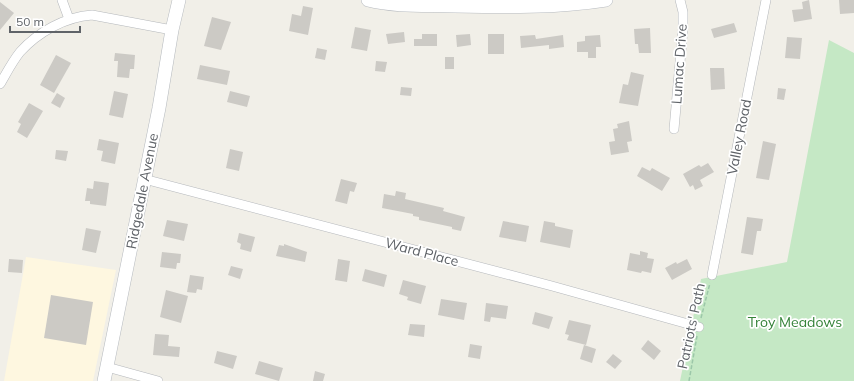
<svg xmlns="http://www.w3.org/2000/svg" width="854" height="381" font-family="Mulish,sans-serif">
  <rect width="100%" height="100%" fill="#f1efe8"/>
  <polygon fill="#fef7e0" points="26,257 116,270 93,381 4,381"/>
  <polygon fill="#c5e8c5" points="829,40 854,53 854,381 680,381 701,279 787,262"/>
  <g fill="#cccac5">
    <polygon points="809,0 812,19 794,22 792,10 803,9 802,2"/>
    <polygon points="839,0 854,0 854,13 840,14"/>
    <polygon points="0,2 14,13 0,30"/>
    <polygon points="303,6 313,8 308,35 289,31 292,14 301,16"/>
    <polygon points="212,17 231,22 221,50 204,46"/>
    <polygon points="734,23 737,32 714,38 711,29"/>
    <polygon points="355,27 371,30 367,51 351,48"/>
    <polygon points="650,28 651,53 639,53 638,44 635,44 634,29"/>
    <polygon points="404,32 405,42 388,44 386,34"/>
    <polygon points="422,34 437,34 437,46 414,46 414,39 422,39"/>
    <polygon points="470,34 471,45 457,47 456,35"/>
    <rect x="488" y="34" width="16" height="20"/>
    <polygon points="535,35 536,39 563,35 564,47 549,49 549,45 521,48 520,36"/>
    <polygon points="600,35 601,47 596,47 596,58 588,58 588,52 577,52 577,42 585,41 585,36"/>
    <polygon points="787,37 802,38 800,59 785,58"/>
    <polygon points="317,48 327,50 325,60 315,58"/>
    <polygon points="115,53 135,55 134,69 130,69 129,78 117,77 118,61 114,61"/>
    <polygon points="56,55 71,63 54,93 40,85"/>
    <rect x="445" y="57" width="9" height="12"/>
    <polygon points="376,61 387,62 385,72 375,71"/>
    <polygon points="200,65 230,71 227,85 197,79"/>
    <polygon points="710,68 724,68 725,89 711,90"/>
    <polygon points="631,72 644,75 638,106 619,103 623,84 628,85"/>
    <polygon points="401,87 412,88 411,96 400,95"/>
    <polygon points="778,88 786,89 784,100 777,99"/>
    <polygon points="114,91 128,94 123,118 109,115"/>
    <polygon points="230,91 250,96 247,107 227,102"/>
    <polygon points="57,93 65,98 60,108 51,103"/>
    <polygon points="29,103 43,111 27,138 17,132 21,124 18,122"/>
    <polygon points="629,121 632,141 627,142 629,152 611,155 609,142 615,141 613,129 618,128 617,124"/>
    <polygon points="99,139 119,143 115,164 101,161 103,151 97,150"/>
    <polygon points="763,141 776,144 769,180 756,178"/>
    <polygon points="230,149 243,152 239,171 226,168"/>
    <polygon points="56,150 68,151 66,161 55,159"/>
    <polygon points="708,163 714,172 700,180 703,186 695,190 693,185 690,187 683,174 699,165 701,167"/>
    <polygon points="642,167 650,171 652,168 670,178 662,191 637,176"/>
    <polygon points="341,179 357,183 354,192 350,191 347,204 335,201"/>
    <polygon points="94,181 109,183 106,206 90,204 90,201 85,201 87,188 93,189"/>
    <polygon points="396,191 406,193 405,199 444,208 443,211 465,217 461,231 452,229 452,227 419,220 419,217 413,216 413,214 382,208 384,194 395,196"/>
    <polygon points="747,217 763,219 761,231 757,231 753,255 741,253"/>
    <polygon points="167,220 188,224 184,241 163,236"/>
    <polygon points="503,221 529,226 526,242 499,237"/>
    <polygon points="544,221 555,223 555,226 573,230 570,248 540,242"/>
    <polygon points="86,228 101,231 96,253 82,250"/>
    <polygon points="239,233 255,237 251,252 240,249 241,244 237,242"/>
    <polygon points="284,244 307,252 305,262 276,256 279,245 284,246"/>
    <polygon points="640,251 648,253 647,258 654,259 651,273 642,271 641,273 627,270 630,253 640,255"/>
    <polygon points="162,252 181,254 180,263 177,263 176,269 160,267"/>
    <polygon points="9,259 23,260 22,273 8,272"/>
    <polygon points="338,259 350,261 347,282 335,280"/>
    <polygon points="687,259 692,269 672,280 665,268 676,262 677,264"/>
    <polygon points="231,266 243,269 240,279 228,275"/>
    <polygon points="365,269 387,275 384,287 362,281"/>
    <polygon points="190,275 204,277 202,290 197,289 196,293 187,292"/>
    <polygon points="403,280 426,286 421,304 407,300 408,297 399,294"/>
    <polygon points="166,290 188,296 181,323 160,317"/>
    <polygon points="51,295 93,302 86,345 44,338"/>
    <polygon points="441,299 467,303 464,320 438,315"/>
    <polygon points="486,303 508,306 506,319 491,317 490,322 484,321"/>
    <polygon points="535,312 553,317 549,329 532,324"/>
    <polygon points="569,320 591,325 586,345 567,340 569,335 565,334"/>
    <polygon points="410,324 425,325 424,337 408,335"/>
    <polygon points="155,334 169,335 168,346 180,347 179,357 153,355"/>
    <polygon points="648,340 661,351 654,360 641,349"/>
    <polygon points="470,344 482,346 480,359 468,357"/>
    <polygon points="584,345 596,349 592,363 580,359"/>
    <polygon points="217,351 237,356 233,369 214,363"/>
    <polygon points="613,354 622,361 615,369 606,362"/>
    <polygon points="259,361 283,368 279,381 255,374"/>
    <polygon points="315,371 325,374 323,381 313,381"/>
  </g>
  <g fill="none" stroke-linecap="round" stroke-linejoin="round">
    <g stroke="#b5b8bc" stroke-width="10">
      <g id="street">
        <polyline points="62,0 69,19"/>
        <path d="M0 84C6 74 12 62 20 52 38 32 65 17 92 15L172 30"/>
        <polyline points="674,129 683,29 683,12 680,0"/>
        <polyline points="144,179 552,286 699,327"/>
        <polyline points="712,275 766,0"/>
        <polyline points="107,367 158,381"/>
      </g>
    </g>
    <g stroke="#b6babf" stroke-width="14">
      <g id="secondary">
        <path d="M368 0C396 7 425 5 454 6 505 7 555 8 606 0"/>
        <polyline points="104,381 159,108 172,30 179,0"/>
      </g>
    </g>
    <g stroke="#9cc7a9" stroke-width="1.5" stroke-dasharray="4 2" stroke-linecap="butt">
      <polyline points="701,318 710,283"/>
      <polyline points="689,381 697,336"/>
    </g>
    <use href="#street" stroke="#fff" stroke-width="9"/>
    <use href="#secondary" stroke="#fff" stroke-width="13"/>
  </g>
  <g text-anchor="middle" stroke-width="3.5" stroke-linejoin="round" paint-order="stroke">
    <g font-size="14" fill="#5f6368" stroke="#fff">
      <text transform="translate(679 64) rotate(-86)" y="5">Lumac Drive</text>
      <text transform="translate(739 137) rotate(-79)" y="5">Valley Road</text>
      <text transform="translate(142 191) rotate(-79)" y="5">Ridgedale Avenue</text>
      <text transform="translate(422 252) rotate(15)" y="5">Ward Place</text>
      <text transform="translate(691 326) rotate(-78)" y="5">Patriots' Path</text>
    </g>
    <g font-size="14" fill="#348238" stroke="#fff">
      <text x="795" y="327">Troy Meadows</text>
    </g>
  </g>
  <path d="M10 26v6h70v-6" fill="none" stroke="#5f6368" stroke-width="2"/>
  <text x="16" y="26" font-size="12" fill="#5f6368" stroke="#ffffff" stroke-width="3" paint-order="stroke">50 m</text>
</svg>
